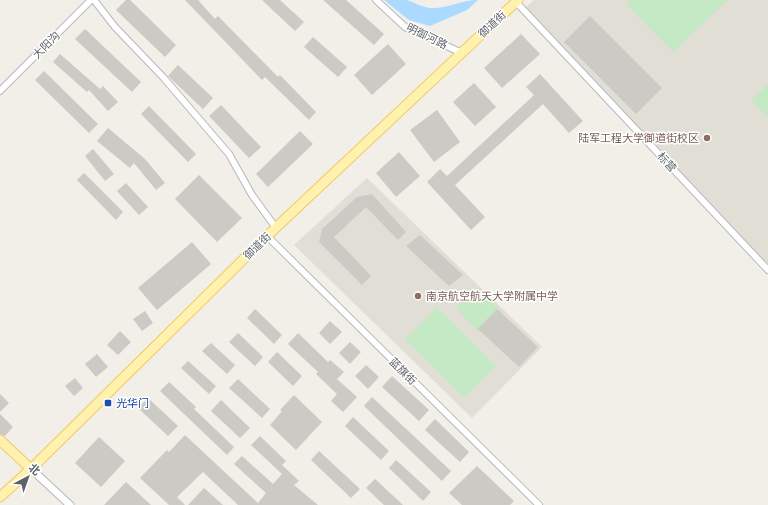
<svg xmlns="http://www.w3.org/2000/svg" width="768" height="505" font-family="'DM Sans','Noto Sans SC',sans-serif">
  <rect width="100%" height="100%" fill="#f1efe8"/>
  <g fill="#e1ded6">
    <polygon points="534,0 768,0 768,268 525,8"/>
    <polygon points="367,178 542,347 472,418 294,245"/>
  </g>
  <g fill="#c5e8c5">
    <polygon points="630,0 728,0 673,52 626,4"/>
    <polygon points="768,84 768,117 751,101"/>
    <polygon points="477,288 502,312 480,333 456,308"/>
    <polygon points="437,307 496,366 464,398 405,339"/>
  </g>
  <path fill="#aadaff" d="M384 0C391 0 400 0 406 0 415 2 421 7 430 8 448 9 461 0 478 0L467 10 430 26 409 20Z"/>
  <g fill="#cccac5">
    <polygon points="126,0 130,0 176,45 165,57 116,10"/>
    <polygon points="185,0 198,0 215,19 218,16 278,77 280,75 316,112 309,120 265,77 262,80"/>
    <polygon points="262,0 280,0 304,22 295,31"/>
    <polygon points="323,0 346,0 384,34 374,45"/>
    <polygon points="590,16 662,88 636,114 564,42"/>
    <polygon points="85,29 141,82 132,92 75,39"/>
    <polygon points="521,34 540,54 502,88 484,68"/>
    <polygon points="313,37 347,67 338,77 304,47"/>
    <polygon points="388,44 406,64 372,95 354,75"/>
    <polygon points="60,54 100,89 103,86 118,102 108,111 89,90 87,92 53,62"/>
    <polygon points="178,65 213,98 203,109 168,76"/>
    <polygon points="44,71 98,124 89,133 35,80"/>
    <polygon points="540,74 583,121 569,133 543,104 455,185 485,217 471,230 427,182 440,169 447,176 534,95 526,87"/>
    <polygon points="474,83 496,107 475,126 453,102"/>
    <polygon points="221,105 261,147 249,158 209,116"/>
    <polygon points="149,106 196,154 188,162 141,114"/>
    <polygon points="437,110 460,142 434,162 410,130"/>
    <polygon points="108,128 145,159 165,183 156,190 134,163 130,168 97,141"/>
    <polygon points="300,131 313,144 268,187 256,174"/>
    <polygon points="93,149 114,174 105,181 85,156"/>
    <polygon points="399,152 420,176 396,197 376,173"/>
    <polygon points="84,173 123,212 116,220 77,180"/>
    <polygon points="199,175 242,218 217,242 175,199"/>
    <polygon points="126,183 148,207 139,215 117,191"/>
    <polygon points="372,194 406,232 398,240 366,207 334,237 371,276 362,285 319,242 322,229 357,197"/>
    <polygon points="420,235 463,275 449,286 406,246"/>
    <polygon points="192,242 211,264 157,310 138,288"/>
    <polygon points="255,309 282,335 274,344 247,318"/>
    <polygon points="497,309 538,347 519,367 478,329"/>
    <polygon points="145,311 153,323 142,331 133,319"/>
    <polygon points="330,321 342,332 330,344 319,333"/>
    <polygon points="120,331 131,342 118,355 107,345"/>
    <polygon points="238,333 263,357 255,366 229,342"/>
    <polygon points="298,333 328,362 330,360 344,372 337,379 357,397 343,412 331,401 337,394 316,374 318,372 288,344"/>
    <polygon points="350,342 361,352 350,364 339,353"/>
    <polygon points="211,343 235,365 227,374 202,351"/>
    <polygon points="277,352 302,376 293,386 268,362"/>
    <polygon points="97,354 108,367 96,377 85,364"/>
    <polygon points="188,361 216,386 209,394 181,368"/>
    <polygon points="366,365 379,377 368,389 355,376"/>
    <polygon points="392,376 429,410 419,421 382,387"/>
    <polygon points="75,378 83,388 74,396 65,386"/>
    <polygon points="238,379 270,409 262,418 229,388"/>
    <polygon points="169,382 196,407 194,409 234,447 227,455 160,391"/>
    <polygon points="0,394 9,403 0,412"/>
    <polygon points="294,395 322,422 296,450 270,425 282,411 280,410"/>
    <polygon points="372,397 451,471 442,481 364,406"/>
    <polygon points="148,398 178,426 168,436 138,408"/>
    <polygon points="221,400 250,428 240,438 211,411"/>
    <polygon points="0,414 13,427 5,436 0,434"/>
    <polygon points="353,417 389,451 381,460 345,426"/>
    <polygon points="435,419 469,452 460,462 425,430"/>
    <polygon points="185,435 258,503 266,493 234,464 242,456 273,484 282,474 251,445 260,436 286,461 282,465 299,481 294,485 318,505 238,505 203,472 177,497 185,505 169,505 140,478 167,450 169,452"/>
    <polygon points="99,437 125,461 101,487 75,463"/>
    <polygon points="319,451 360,489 351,498 311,460"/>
    <polygon points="396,460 431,492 423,501 389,468"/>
    <polygon points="477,466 514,501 510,505 462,505 449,493"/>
    <polygon points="375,479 403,505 384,505 366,488"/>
    <polygon points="126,482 151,505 104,505"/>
    <polygon points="204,488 223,505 188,505"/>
  </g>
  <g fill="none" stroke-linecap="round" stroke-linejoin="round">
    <g stroke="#b5b8bc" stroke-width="8">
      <g id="minor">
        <polyline points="94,0 115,27 163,77 229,154 252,195 276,228"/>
        <polyline points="376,0 405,27 462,53"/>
        <polyline points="516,2 768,270"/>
        <polyline points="0,91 91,0"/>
        <polyline points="267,236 539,505"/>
      </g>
    </g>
    <g stroke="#b5b8bc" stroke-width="9">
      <polyline id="tertiary" points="28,466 70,505"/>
    </g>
    <g stroke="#f2c960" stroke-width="11">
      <g id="primary">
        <polyline points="0,440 31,469 26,473"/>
        <polyline points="0,497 31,469 267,236 518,0"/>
      </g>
    </g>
    <use href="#minor" stroke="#fff" stroke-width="6"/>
    <use href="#tertiary" stroke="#fff" stroke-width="7"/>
    <use href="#primary" stroke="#fff2af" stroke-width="9"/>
  </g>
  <g fill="#8d6e63" stroke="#fff" stroke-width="1.5">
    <circle cx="707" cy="138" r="4"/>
    <circle cx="418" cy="296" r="4"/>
  </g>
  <rect fill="#1a4fb4" stroke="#fff" stroke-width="1.5" x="104" y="399" width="8" height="8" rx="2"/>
  <g text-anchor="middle" stroke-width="3" stroke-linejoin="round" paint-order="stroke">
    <g font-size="11" fill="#5f6368" stroke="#fff">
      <text transform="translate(492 24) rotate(-43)" y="4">御道街</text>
      <text transform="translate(427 36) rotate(26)" y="4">明御河路</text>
      <text transform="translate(46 45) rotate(-45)" y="4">大阳沟</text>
      <text transform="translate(667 162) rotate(47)" y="4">标营</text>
      <text transform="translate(257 246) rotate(-44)" y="4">御道街</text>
      <text transform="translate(403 371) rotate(45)" y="4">蓝旗街</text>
    </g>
    <g font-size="11" fill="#785e54" stroke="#fff" text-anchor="end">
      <text x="699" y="142">陆军工程大学御道街校区</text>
      <text x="426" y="300" text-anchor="start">南京航空航天大学附属中学</text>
    </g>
    <g font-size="11" fill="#164399" stroke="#fff" text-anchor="start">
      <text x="116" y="407">光华门</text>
    </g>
  </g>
  <g transform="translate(28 477) rotate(41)" stroke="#ffffff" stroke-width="3" paint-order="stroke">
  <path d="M0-3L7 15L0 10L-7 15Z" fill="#5f6368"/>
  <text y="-6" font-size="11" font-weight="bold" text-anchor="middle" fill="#5f6368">北</text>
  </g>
</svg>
